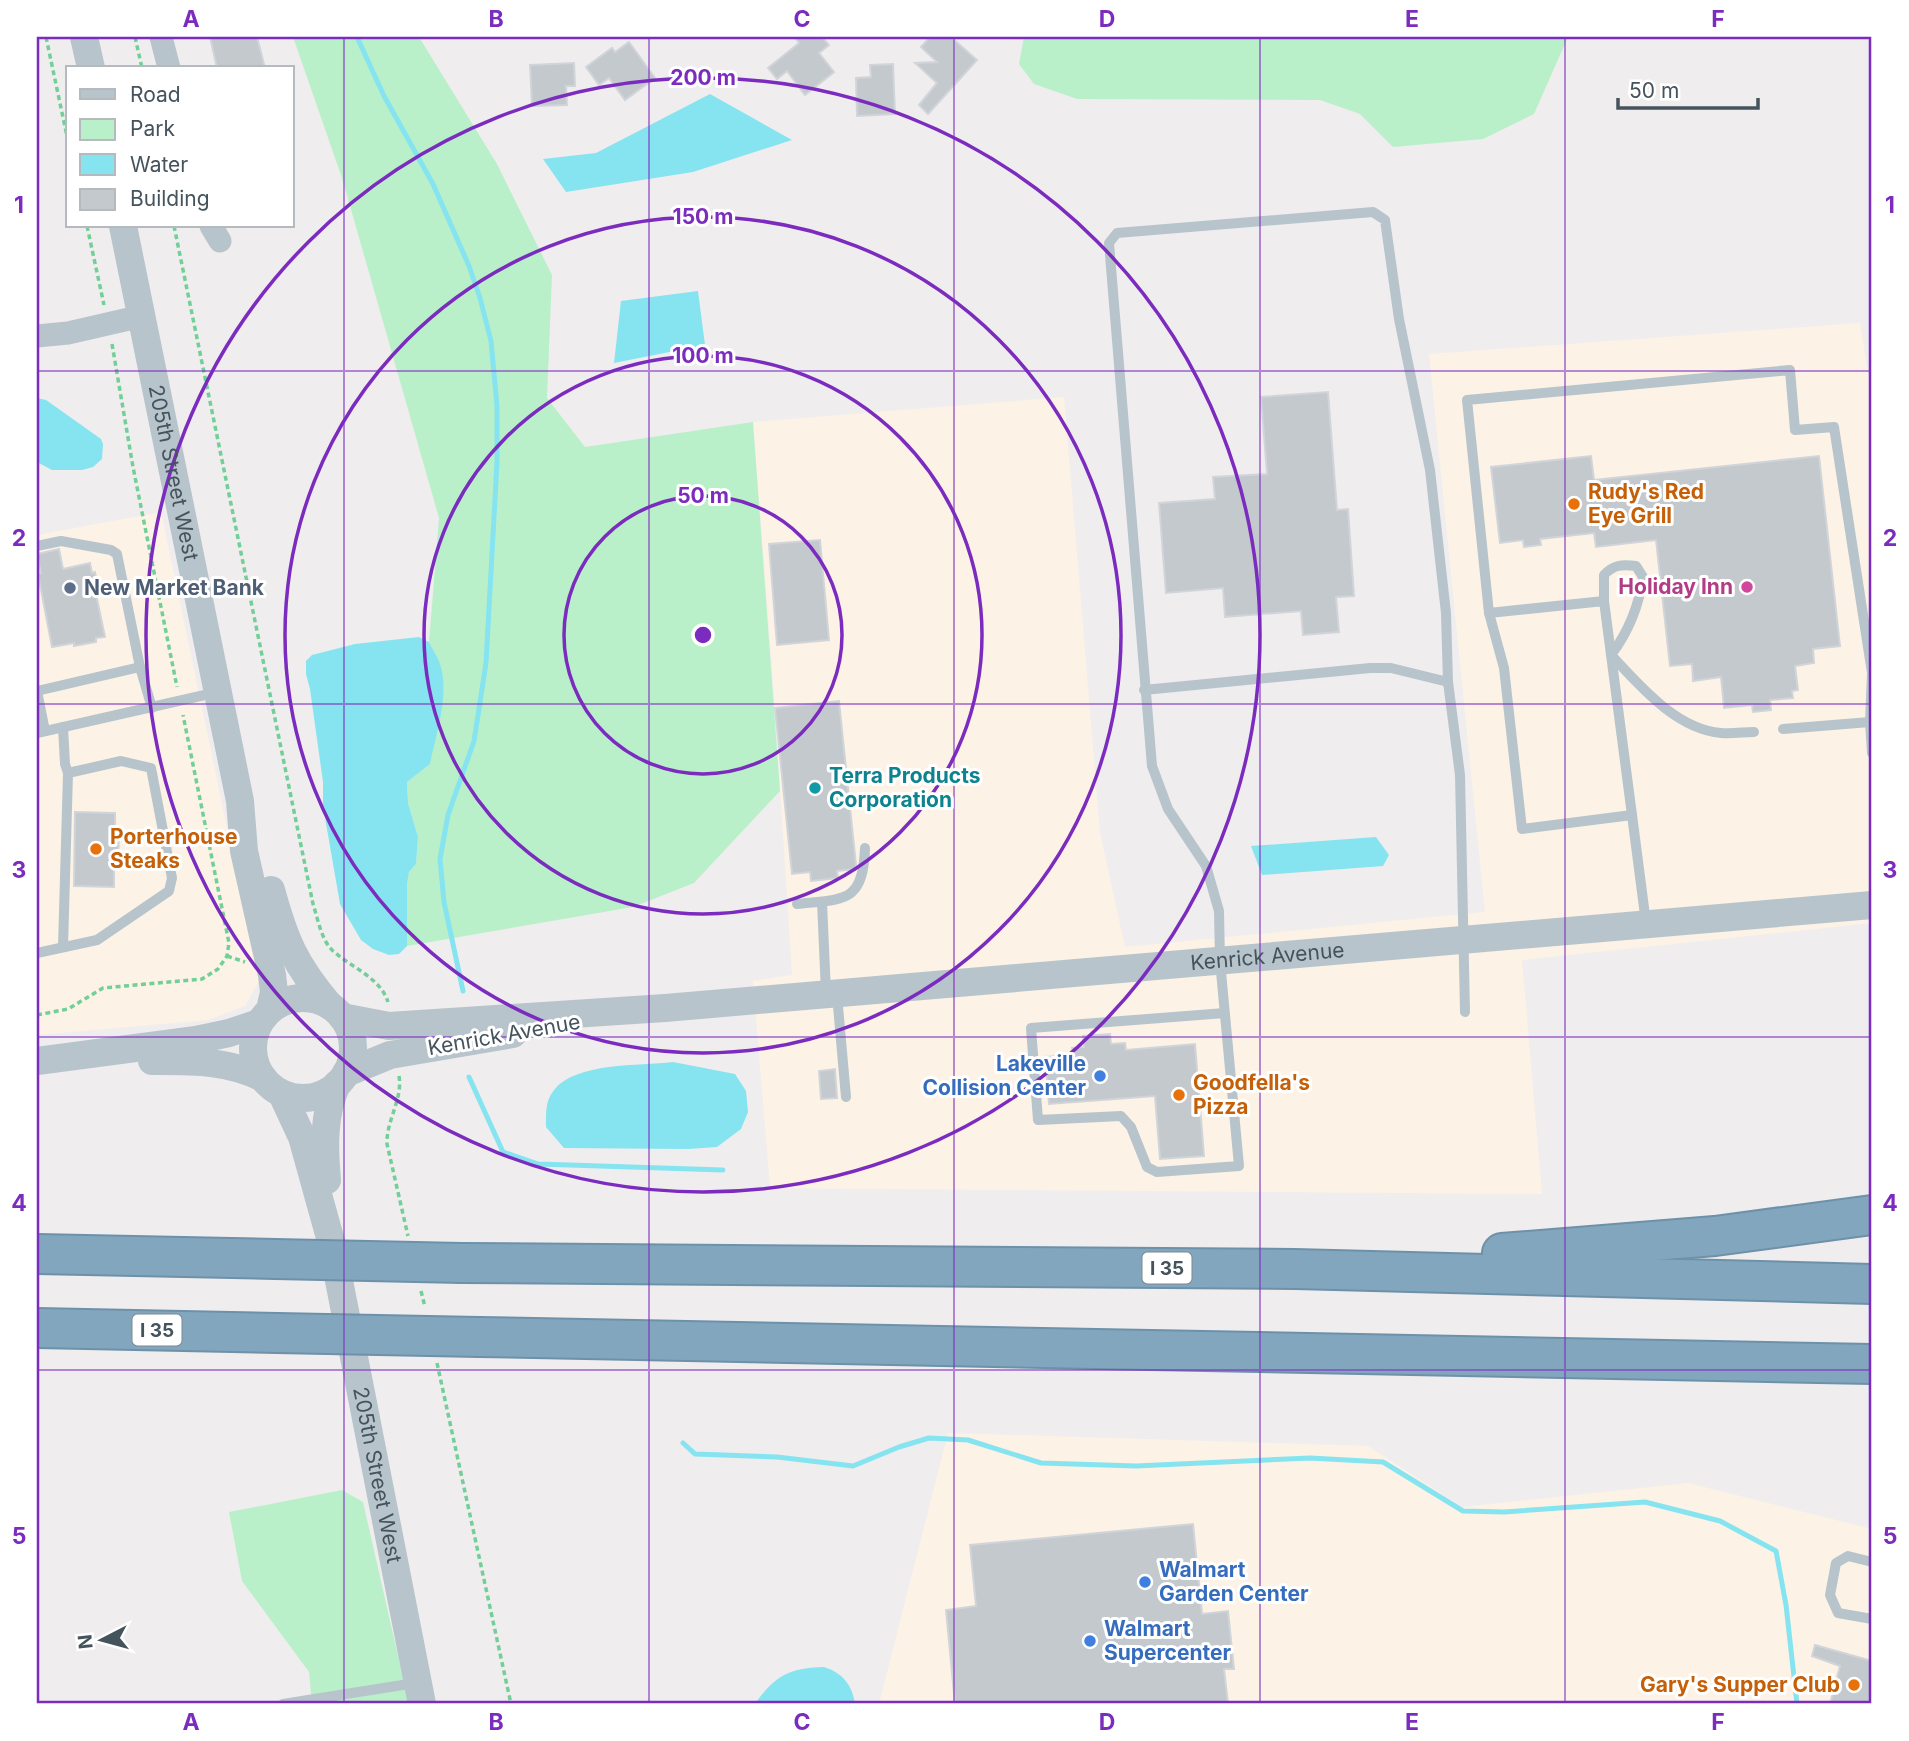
<svg xmlns="http://www.w3.org/2000/svg" width="1909" height="1741" font-family="Inter,sans-serif">
  <rect width="100%" height="100%" fill="#f0edee"/>
  <g fill="#fcf3e6">
    <polygon points="1860,323 1872,398 1872,923 1522,960 1542,1194 770,1188 753,981 792,975 775,708 753,422 1064,397 1100,833 1125,947 1485,912 1429,354"/>
    <polygon points="161,512 259,981 245,1006 208,1020 37,1035 37,535"/>
    <polygon points="948,1433 1368,1446 1462,1507 1688,1483 1872,1529 1872,1704 879,1704"/>
  </g>
  <g fill="#baf0c9">
    <polygon points="293,37 419,37 497,164 552,275 547,398 585,447 753,422 780,791 694,883 633,907 407,946 406,883 409,872 416,864 418,837 408,803 407,782 430,764 439,662 429,642 439,518 342,178"/>
    <polygon points="1024,37 1568,37 1534,114 1483,139 1393,147 1360,114 1320,100 1077,99 1034,84 1019,64"/>
    <polygon points="342,1490 363,1502 409,1704 312,1704 309,1672 242,1581 229,1512"/>
  </g>
  <g fill="#85e4ef">
    <polygon points="710,94 792,140 693,172 566,192 543,159 596,153"/>
    <polygon points="698,291 705,345 614,363 621,301"/>
    <polygon points="37,398 46,400 101,439 103,444 102,459 93,467 82,470 52,470 37,462"/>
    <path d="M419 637 429 642C432 648 436 654 439 661 451 692 436 733 430 764L407 782 408 803 418 837 416 864 409 872 407 883V946L399 954 389 955 373 949 361 940 340 904 323 806V782L310 689 306 674V661L312 655 355 644Z"/>
    <polygon points="1376,837 1389,855 1383,866 1262,875 1251,846"/>
    <path d="M673 1062 735 1074 746 1091 748 1112 741 1129 717 1147 688 1149 564 1148 546 1127C546 1114 545 1101 554 1090 576 1062 639 1066 673 1062Z"/>
    <path d="M824 1667C843 1673 852 1685 855 1704H755C775 1675 790 1668 824 1667Z"/>
  </g>
  <g fill="none" stroke-linecap="round" stroke-linejoin="round">
    <g stroke="#85e4ef" stroke-width="5">
      <polyline points="357,37 384,96 433,184 469,266 480,298 491,341 497,406 497,462 486,663 474,741 448,815 440,859 444,902 463,991"/>
      <polyline points="469,1077 503,1152 538,1164 723,1170"/>
      <polyline points="683,1443 695,1454 777,1457 853,1466 899,1447 929,1438 968,1440 1041,1463 1136,1466 1310,1458 1383,1462 1463,1511 1504,1512 1645,1502 1720,1521 1776,1551 1786,1605 1797,1704"/>
    </g>
  </g>
  <g fill="#c4c9ce" stroke="#d1d5da" stroke-width="2">
    <polygon points="210,37 257,37 265,68 217,68"/>
    <polygon points="795,37 822,37 829,45 819,53 834,72 805,95 787,71 777,79 768,68 799,43"/>
    <polygon points="930,37 951,37 977,60 928,114 919,105 937,83 915,63 937,62 921,47"/>
    <polygon points="629,42 655,78 625,100 609,78 599,85 586,67 612,48 615,52"/>
    <polygon points="574,63 575,86 566,86 567,105 532,106 530,65"/>
    <polygon points="893,64 895,114 857,116 856,78 871,77 870,65"/>
    <polygon points="1328,392 1337,510 1348,509 1354,596 1336,597 1339,632 1303,635 1301,611 1225,617 1223,588 1166,593 1159,503 1215,499 1213,477 1267,474 1261,397"/>
    <polygon points="1591,456 1594,480 1819,456 1840,646 1813,649 1814,663 1795,666 1798,690 1792,691 1793,698 1770,700 1771,710 1753,712 1752,705 1724,708 1721,677 1693,681 1692,664 1670,666 1656,540 1596,547 1594,533 1540,539 1541,545 1524,547 1523,540 1500,543 1491,467"/>
    <polygon points="820,540 829,640 777,645 769,544"/>
    <polygon points="59,549 63,569 90,563 92,573 95,572 99,594 96,594 105,637 96,638 96,642 74,646 74,643 52,647 38,574 41,573 37,554"/>
    <polygon points="839,701 856,865 855,869 837,871 838,878 811,881 810,872 792,874 775,708"/>
    <polygon points="75,812 115,813 115,837 119,837 118,861 114,861 114,887 74,886"/>
    <polygon points="1110,1034 1111,1044 1125,1043 1126,1050 1195,1044 1204,1156 1160,1159 1155,1096 1049,1104 1045,1057 1073,1055 1072,1048 1084,1047 1083,1036"/>
    <polygon points="835,1069 837,1098 821,1099 819,1071"/>
    <polygon points="1193,1524 1202,1614 1228,1611 1234,1669 1224,1669 1228,1704 955,1704 946,1610 976,1606 970,1545"/>
    <polygon points="1815,1645 1872,1661 1872,1704 1830,1704 1840,1666 1812,1656"/>
  </g>
  <g fill="none" stroke-linecap="round" stroke-linejoin="round">
    <g stroke="#6e91aa" stroke-width="42">
      <g id="motorway">
        <polyline points="1502,1253 1715,1236 1872,1215"/>
        <polyline points="37,1254 275,1259"/>
        <polyline points="462,1263 1295,1269 1872,1284"/>
        <polyline points="37,1328 277,1333"/>
        <polyline points="479,1337 1872,1364"/>
      </g>
    </g>
    <g stroke="#71cf97" stroke-width="3.5" stroke-dasharray="5 3.5" stroke-linecap="butt">
      <polyline points="46,37 68,141"/>
      <polyline points="135,37 142,68"/>
      <polyline points="87,226 104,305"/>
      <path d="M174 226 313 904C318 919 321 939 332 950 350 967 380 977 388 1002"/>
      <polyline points="112,344 133,467 177,687"/>
      <polyline points="227,956 245,962"/>
      <polyline points="37,1015 68,1009 103,988 202,979 218,969 227,956 229,943 183,715"/>
      <path d="M399 1076C403 1099 386 1121 387 1144L408 1236"/>
      <polyline points="421,1291 425,1307"/>
      <polyline points="437,1363 511,1704"/>
    </g>
    <g stroke="#b8c4cb" stroke-width="10">
      <polyline points="37,546 61,541 111,550 117,554 140,667"/>
      <path d="M1604 601V575C1613 565 1622 564 1636 566L1643 577C1639 606 1629 631 1611 655 1640 686 1676 729 1721 733 1732 734 1744 732 1754 732"/>
      <polyline points="1489,613 1604,601 1632,815"/>
      <polyline points="1144,690 1370,668 1391,668 1448,682"/>
      <polyline points="1783,729 1870,722"/>
      <polyline points="45,731 37,691 140,667 152,708"/>
      <polyline points="37,733 218,692"/>
      <polyline points="822,902 826,993"/>
      <path d="M797 904C845 899 863 903 865 848"/>
      <polyline points="1646,923 1632,815 1522,829 1504,668 1489,613 1467,400 1790,370 1795,430 1834,427 1872,673 1870,722 1872,753"/>
      <polyline points="63,947 68,773"/>
      <polyline points="37,953 97,940 169,891 172,878 151,768 121,761 68,773 65,764 63,727"/>
      <polyline points="837,995 846,1097"/>
      <polyline points="1225,1013 1031,1028 1038,1120 1121,1116 1131,1127 1147,1167 1157,1172 1239,1166 1220,961 1219,911 1206,866 1168,809 1152,766 1109,243 1117,233 1373,212 1385,220 1399,319 1430,470 1446,613 1448,682 1460,775 1465,1012"/>
      <polyline points="1872,1562 1848,1556 1836,1563 1830,1595 1838,1613 1872,1619"/>
      <polyline points="283,1704 415,1683"/>
    </g>
    <g stroke="#b8c4cb" stroke-width="23">
      <polyline points="161,37 169,68"/>
      <polyline points="211,226 220,241"/>
      <polyline points="37,336 68,333 142,316"/>
    </g>
    <g stroke="#b8c4cb" stroke-width="28">
      <polyline points="84,37 91,68"/>
      <path id="s1" d="M123 226 240 801 244 851 272 975 274 992 270 1010"/>
      <path d="M271 890C285 941 295 965 330 1006"/>
      <circle cx="303" cy="1048" r="50"/>
      <path id="s2" d="M342 1017 389 1026 665 1008 1872 905"/>
      <polyline points="37,1061 196,1040 229,1033 259,1023"/>
      <path d="M152 1061C191 1061 227 1060 263 1078"/>
      <polyline points="346,1073 390,1055 513,1034"/>
      <path id="s3" d="M282 1094 302 1137 332 1245 422 1704"/>
      <path d="M327 1180C324 1147 323 1115 337 1084"/>
    </g>
    <use href="#motorway" stroke="#83a6bf" stroke-width="38"/>
    <g stroke="#6e91aa" stroke-width="42" stroke-linecap="butt">
      <g id="motorway-bridge">
        <polyline points="275,1259 462,1263"/>
        <polyline points="277,1333 479,1337"/>
      </g>
    </g>
    <use href="#motorway-bridge" stroke="#83a6bf" stroke-width="38"/>
  </g>
  <path fill="none" stroke="#7b2cbf" stroke-width="2" stroke-opacity="0.55" d="M344 37V1704M649 37V1704M954 37V1704M1260 37V1704M1565 37V1704M37 371H1872M37 704H1872M37 1037H1872M37 1370H1872"/>
  <g fill="none" stroke="#7b2cbf" stroke-width="3.5">
    <circle cx="703" cy="635" r="139"/>
    <circle cx="703" cy="635" r="279"/>
    <circle cx="703" cy="635" r="418"/>
    <circle cx="703" cy="635" r="557"/>
  </g>
  <g fill="#e8710a" stroke="#fff" stroke-width="2.5">
    <circle cx="1574" cy="504" r="7"/>
    <circle cx="96" cy="849" r="7"/>
    <circle cx="1179" cy="1095" r="7"/>
    <circle cx="1854" cy="1685" r="7"/>
  </g>
  <circle fill="#d1479c" stroke="#fff" stroke-width="2.5" cx="1747" cy="587" r="7"/>
  <circle fill="#5c6f8a" stroke="#fff" stroke-width="2.5" cx="70" cy="588" r="7"/>
  <circle fill="#0f9aa8" stroke="#fff" stroke-width="2.5" cx="815" cy="788" r="7"/>
  <g fill="#3f7fe0" stroke="#fff" stroke-width="2.5">
    <circle cx="1100" cy="1076" r="7"/>
    <circle cx="1145" cy="1582" r="7"/>
    <circle cx="1090" cy="1641" r="7"/>
  </g>
  <g text-anchor="middle" stroke-width="6" stroke-linejoin="round" paint-order="stroke">
    <g fill="#fff" stroke="#7d878d" stroke-width="2">
      <rect x="1142.5" y="1252.5" width="49" height="31" rx="5"/>
      <rect x="132.5" y="1314.5" width="49" height="31" rx="5"/>
    </g>
    <g font-size="19" font-weight="bold" fill="#45535c">
      <text x="1167" y="1275">I 35</text>
      <text x="157" y="1337">I 35</text>
    </g>
    <g font-size="21" fill="#45535c" stroke="#fff">
      <text dy="7" stroke="none"><textPath href="#s1" startOffset="252">205th Street West</textPath></text>
      <text dy="7" stroke="none"><textPath href="#s2" startOffset="929">Kenrick Avenue</textPath></text>
      <text transform="translate(504 1035) rotate(-10)" y="7">Kenrick Avenue</text>
      <text dy="7" stroke="none"><textPath href="#s3" startOffset="394">205th Street West</textPath></text>
    </g>
    <g font-size="21" font-weight="bold" fill="#c56008" stroke="#fff" text-anchor="start">
      <text x="1588" y="499">Rudy's Red<tspan x="1588" dy="24">Eye Grill</tspan></text>
      <text x="110" y="844">Porterhouse<tspan x="110" dy="24">Steaks</tspan></text>
      <text x="1193" y="1090">Goodfella's<tspan x="1193" dy="24">Pizza</tspan></text>
      <text x="1840" y="1692" text-anchor="end">Gary's Supper Club</text>
    </g>
    <g font-size="21" font-weight="bold" fill="#b23c85" stroke="#fff" text-anchor="end">
      <text x="1733" y="594">Holiday Inn</text>
    </g>
    <g font-size="21" font-weight="bold" fill="#4e5e75" stroke="#fff" text-anchor="start">
      <text x="84" y="595">New Market Bank</text>
    </g>
    <g font-size="21" font-weight="bold" fill="#0d838f" stroke="#fff" text-anchor="start">
      <text x="829" y="783">Terra Products<tspan x="829" dy="24">Corporation</tspan></text>
    </g>
    <g font-size="21" font-weight="bold" fill="#366cbe" stroke="#fff" text-anchor="start">
      <text x="1086" y="1071" text-anchor="end">Lakeville<tspan x="1086" dy="24">Collision Center</tspan></text>
      <text x="1159" y="1577">Walmart<tspan x="1159" dy="24">Garden Center</tspan></text>
      <text x="1104" y="1636">Walmart<tspan x="1104" dy="24">Supercenter</tspan></text>
    </g>
  </g>
  <circle cx="703" cy="635" r="10" fill="#7b2cbf" stroke="#fff" stroke-width="3.5"/>
  <g font-size="21" text-anchor="middle" font-weight="bold" fill="#7b2cbf" stroke="#fff" stroke-width="6" stroke-linejoin="round" paint-order="stroke">
    <text x="703" y="85">200 m</text>
    <text x="703" y="224">150 m</text>
    <text x="703" y="363">100 m</text>
    <text x="703" y="503">50 m</text>
  </g>
  <rect width="1909" height="1741" fill="none" stroke="#ffffff" stroke-width="77"/>
  <rect x="66" y="66" width="228" height="161" fill="#ffffff" stroke="#b5babe" stroke-width="2"/>
  <rect x="80" y="89" width="35" height="10" fill="#b8c4cb" stroke="#b5babe" stroke-width="2"/>
  <text x="130" y="102" font-size="21" fill="#45535c">Road</text>
  <rect x="80" y="119" width="35" height="21" fill="#baf0c9" stroke="#b5babe" stroke-width="2"/>
  <text x="130" y="136" font-size="21" fill="#45535c">Park</text>
  <rect x="80" y="154" width="35" height="21" fill="#85e4ef" stroke="#b5babe" stroke-width="2"/>
  <text x="130" y="172" font-size="21" fill="#45535c">Water</text>
  <rect x="80" y="189" width="35" height="21" fill="#c4c9ce" stroke="#b5babe" stroke-width="2"/>
  <text x="130" y="206" font-size="21" fill="#45535c">Building</text>
  <g transform="translate(102 1640) rotate(264)" stroke="#ffffff" stroke-width="5" paint-order="stroke">
  <path d="M0-5L12 26L0 18L-12 26Z" fill="#45535c"/>
  <text y="-10" font-size="19" font-weight="bold" text-anchor="middle" fill="#45535c">N</text>
  </g>
  <path d="M1618 98v10h140v-10" fill="none" stroke="#45535c" stroke-width="3.5"/>
  <text x="1629" y="98" font-size="21" fill="#45535c" stroke="#ffffff" stroke-width="5" paint-order="stroke">50 m</text>
  <rect x="38" y="38" width="1832" height="1664" fill="none" stroke="#7b2cbf" stroke-width="2.5"/>
  <g font-size="23" text-anchor="middle" font-weight="bold" fill="#7b2cbf">
    <text x="191" y="27">A</text>
    <text x="496" y="27">B</text>
    <text x="802" y="27">C</text>
    <text x="1107" y="27">D</text>
    <text x="1412" y="27">E</text>
    <text x="1718" y="27">F</text>
    <text x="19" y="213">1</text>
    <text x="1890" y="213">1</text>
    <text x="19" y="546">2</text>
    <text x="1890" y="546">2</text>
    <text x="19" y="878">3</text>
    <text x="1890" y="878">3</text>
    <text x="19" y="1211">4</text>
    <text x="1890" y="1211">4</text>
    <text x="19" y="1544">5</text>
    <text x="1890" y="1544">5</text>
    <text x="191" y="1730">A</text>
    <text x="496" y="1730">B</text>
    <text x="802" y="1730">C</text>
    <text x="1107" y="1730">D</text>
    <text x="1412" y="1730">E</text>
    <text x="1718" y="1730">F</text>
  </g>
</svg>
